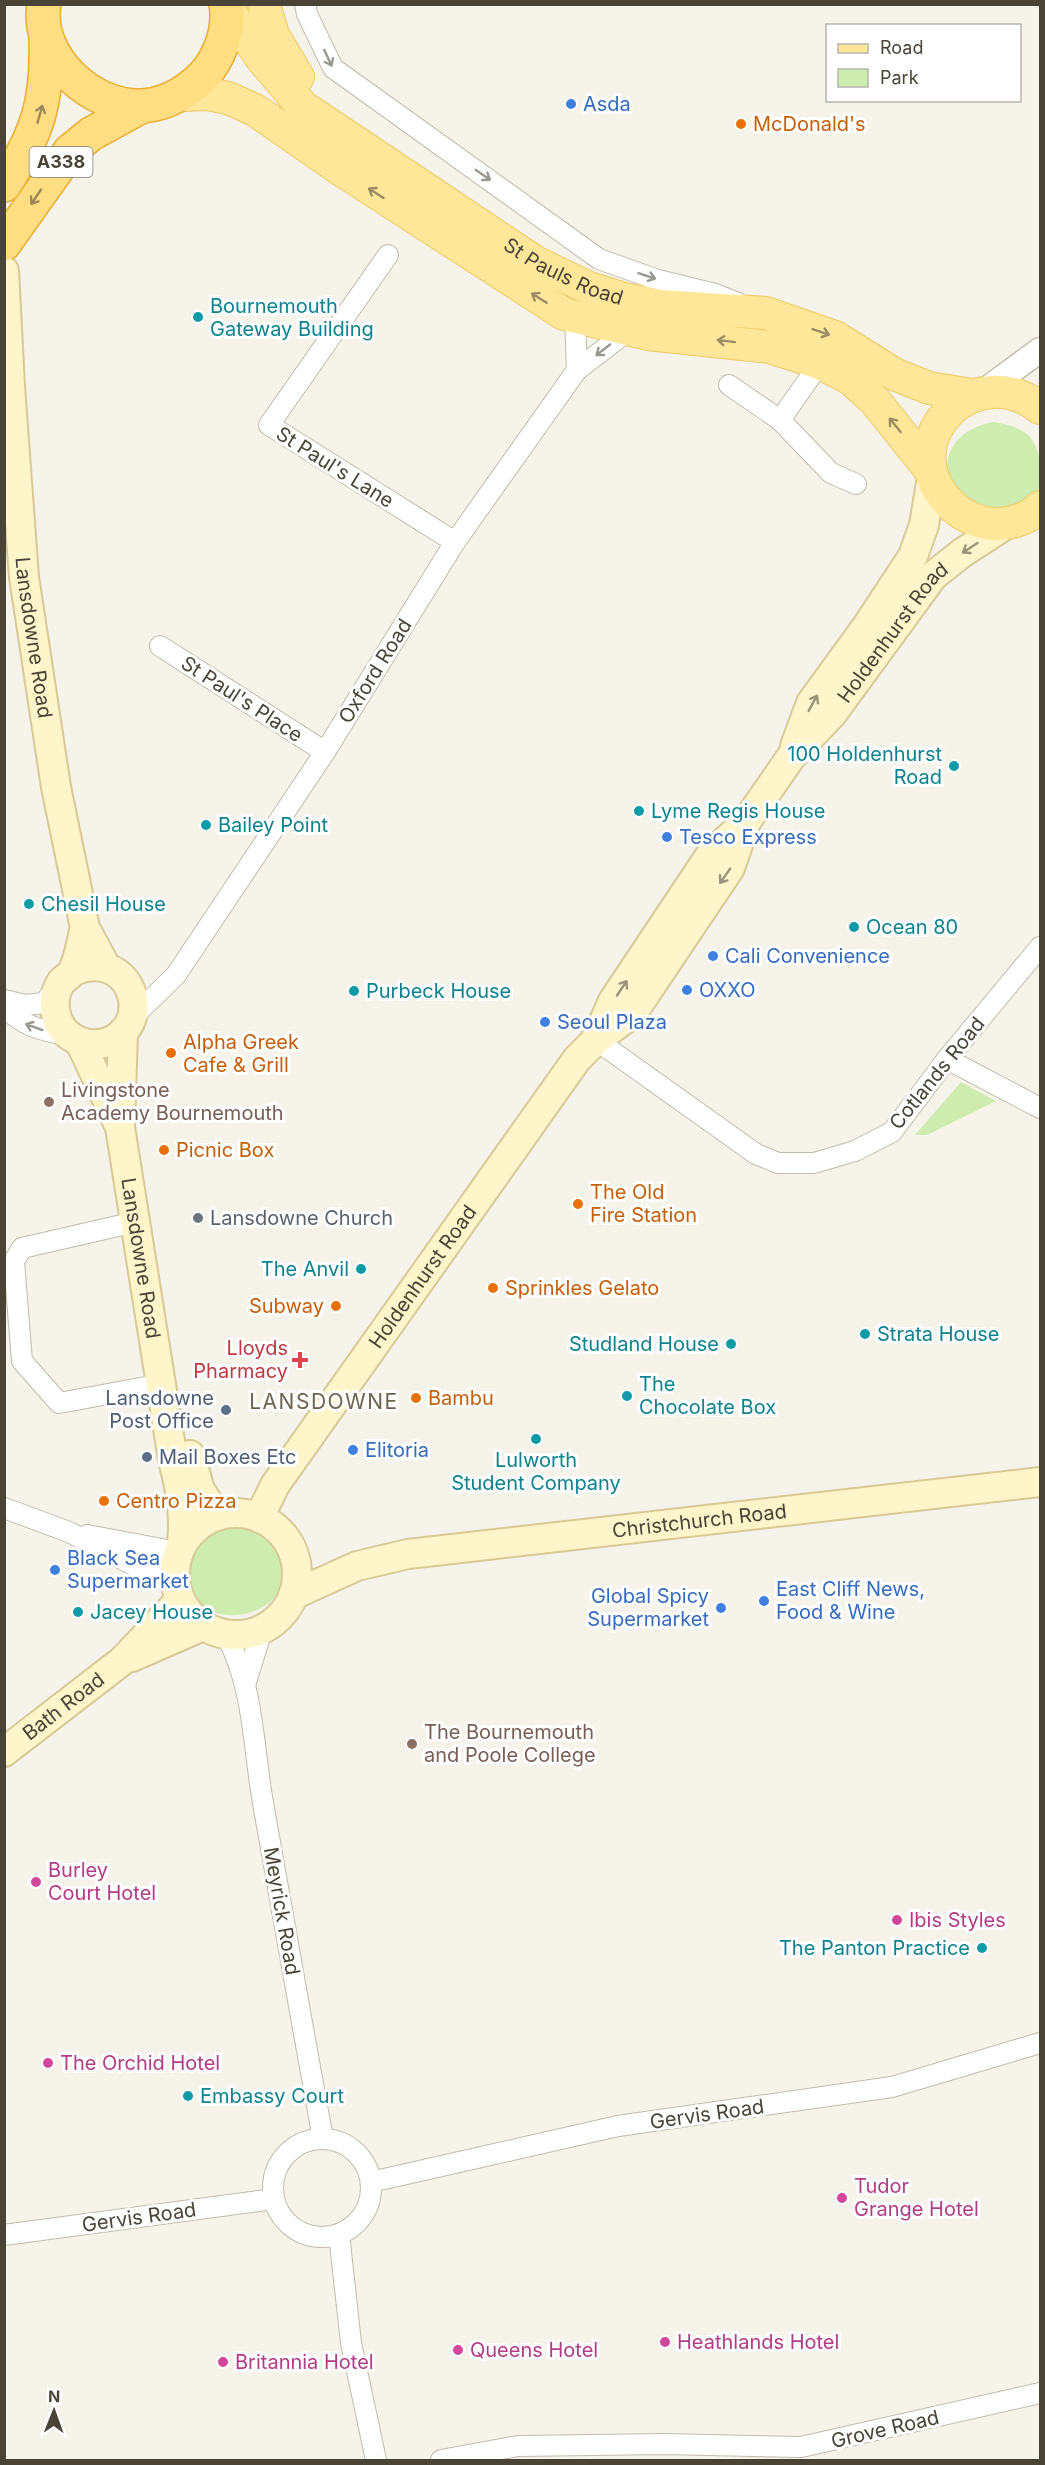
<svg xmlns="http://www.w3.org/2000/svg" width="1045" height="2465" font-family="Inter,sans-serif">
  <rect width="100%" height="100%" fill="#f6f3ea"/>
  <g fill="#ceecb0">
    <path d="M994 422C1027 427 1040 439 1040 472 1040 486 1039 492 1032 504L971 514C965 505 949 485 946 475 945 472 947 469 947 465 949 439 971 426 994 422Z"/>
    <polygon points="961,1082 996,1101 927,1135 915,1135"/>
    <path d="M235 1528C262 1531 286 1544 282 1575 282 1582 279 1591 275 1597 257 1619 211 1623 195 1598 182 1579 184 1551 204 1537 213 1531 225 1530 235 1528Z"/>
  </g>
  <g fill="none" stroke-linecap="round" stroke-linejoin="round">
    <g stroke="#c2bbab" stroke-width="22">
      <g id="minor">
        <polyline points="305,4 307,14 333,68 599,259 658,280 715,294 738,303"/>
        <polyline points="388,255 269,425 455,542"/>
        <polyline points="575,317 577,370"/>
        <polyline points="729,385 780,420 831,473 856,484"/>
        <polyline points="780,420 820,363"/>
        <polyline points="160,646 325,752"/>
        <polyline points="4,1000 25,1005 44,1003 59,985"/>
        <path d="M4 1007C26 1028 41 1030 70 1036"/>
        <polyline points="131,1019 176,975 325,752 455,542 577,370 629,330"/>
        <polyline points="596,1040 756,1154 778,1163 814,1163 855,1151 892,1132 947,1059 1040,947"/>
        <polyline points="947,1059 1040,1108"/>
        <polyline points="135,1222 22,1248 14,1261 22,1361 59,1403 162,1384"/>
        <polyline points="4,1508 69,1532 175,1586"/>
        <polyline points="87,1535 178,1552"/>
        <path d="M226 1635C254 1687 253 1746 263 1803 282 1915 303 2027 323 2139"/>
        <polyline points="246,1682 262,1630"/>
        <circle cx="322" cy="2188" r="49"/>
        <polyline points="371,2182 618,2126 892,2087 1040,2043"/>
        <polyline points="339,2234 351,2343 376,2460"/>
        <polyline points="4,2235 274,2199"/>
        <polyline points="441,2460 518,2446 664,2444 801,2447 1040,2393"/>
      </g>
    </g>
    <g stroke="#c2bbab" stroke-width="27">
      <polyline id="tertiary" points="983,392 1040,350"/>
    </g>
    <g stroke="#d8ca97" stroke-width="32">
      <g id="secondary">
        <path id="s1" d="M4 271 10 386 24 577 56 787 85 928 106 967"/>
        <polyline points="795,746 811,703 867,626 913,556 924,525 932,477"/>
        <path d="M72 972C130 945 157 1023 108 1042 96 1046 84 1045 73 1038 54 1027 49 999 62 981 65 978 70 976 72 972 79 960 81 941 85 928"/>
        <path id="s2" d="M123 1032 120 1127 173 1460C181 1492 185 1512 182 1545"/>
        <path id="s3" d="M596 1039 613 1001 711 854 746 822 791 757 832 714 933 576 962 553 1008 523"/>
        <polyline points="80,1042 118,1123"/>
        <polyline points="190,1455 200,1490 217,1516"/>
        <circle cx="236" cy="1574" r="61"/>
        <path id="s4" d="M259 1518 275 1485 577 1059 596 1040 632 1014 730 868 746 822"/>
        <path id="s5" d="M293 1595 357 1566 408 1554 1040 1482"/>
        <polyline points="132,1657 203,1626"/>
        <path id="s6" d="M4 1752 122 1661 180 1600"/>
      </g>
    </g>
    <g stroke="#ecc962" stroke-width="34">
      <g id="primary">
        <polyline points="264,4 273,35 298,77"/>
        <path id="s7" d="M227 8 262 59 303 107 535 262 589 288 624 299 661 306 766 313 835 337 894 374 929 388 972 395"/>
        <polyline points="181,95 208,94 228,98 255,110 340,169 564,314 648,334 770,347 820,363 851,379 875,401 931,471"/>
        <path d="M1040 408C976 357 896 437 944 497 955 511 968 519 986 523 1003 527 1028 520 1040 507"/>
      </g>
    </g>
    <g stroke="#e8ad32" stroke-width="36">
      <g id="trunk">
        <path d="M44 4C35 57 92 109 143 106 169 104 193 89 209 69 222 51 230 27 226 4"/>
        <path d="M4 185C38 134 48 100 46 40"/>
        <polyline points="4,244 70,151 91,134 142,106"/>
      </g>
    </g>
    <use href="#minor" stroke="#fff" stroke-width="20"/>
    <use href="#tertiary" stroke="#fff" stroke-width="24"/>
    <use href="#secondary" stroke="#fff5ca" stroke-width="28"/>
    <use href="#primary" stroke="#ffe799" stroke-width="32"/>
    <use href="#trunk" stroke="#ffde82" stroke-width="33"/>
  </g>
  <defs><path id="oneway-shaft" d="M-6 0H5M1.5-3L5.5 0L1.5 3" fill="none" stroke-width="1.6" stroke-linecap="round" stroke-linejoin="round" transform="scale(1.5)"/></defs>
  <g stroke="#9b9891">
    <use href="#oneway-shaft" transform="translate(328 58) rotate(65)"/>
    <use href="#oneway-shaft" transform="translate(483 175) rotate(35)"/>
    <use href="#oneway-shaft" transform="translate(647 276) rotate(18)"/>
    <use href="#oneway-shaft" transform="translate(603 350) rotate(142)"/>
    <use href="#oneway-shaft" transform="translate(34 1027) rotate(-160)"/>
  </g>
  <g stroke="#9b8959">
    <use href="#oneway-shaft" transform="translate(40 114) rotate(-74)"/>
    <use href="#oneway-shaft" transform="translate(36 197) rotate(124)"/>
  </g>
  <g stroke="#9b8d63">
    <use href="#oneway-shaft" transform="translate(376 193) rotate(-147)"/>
    <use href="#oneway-shaft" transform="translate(539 298) rotate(-148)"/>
    <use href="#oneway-shaft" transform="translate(821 332) rotate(19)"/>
    <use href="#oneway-shaft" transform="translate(726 341) rotate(-173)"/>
    <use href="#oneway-shaft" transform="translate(895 425) rotate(-129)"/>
  </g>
  <g stroke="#9b9479">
    <use href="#oneway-shaft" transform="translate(970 548) rotate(147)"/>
    <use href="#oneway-shaft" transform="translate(813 703) rotate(-61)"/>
    <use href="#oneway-shaft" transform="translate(725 876) rotate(125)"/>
    <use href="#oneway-shaft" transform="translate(622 988) rotate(-56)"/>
  </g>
  <g fill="#3f7fe0" stroke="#fff" stroke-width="2">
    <circle cx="571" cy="104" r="6"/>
    <circle cx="667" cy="837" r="6"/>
    <circle cx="713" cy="956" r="6"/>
    <circle cx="687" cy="990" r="6"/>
    <circle cx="545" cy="1022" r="6"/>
    <circle cx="353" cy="1450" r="6"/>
    <circle cx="55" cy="1570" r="6"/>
    <circle cx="764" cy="1601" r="6"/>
    <circle cx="721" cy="1608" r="6"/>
  </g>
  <g fill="#e8710a" stroke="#fff" stroke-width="2">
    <circle cx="741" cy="124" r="6"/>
    <circle cx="171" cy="1053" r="6"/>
    <circle cx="164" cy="1150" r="6"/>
    <circle cx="578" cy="1204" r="6"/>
    <circle cx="493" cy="1288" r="6"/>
    <circle cx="336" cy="1306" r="6"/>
    <circle cx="416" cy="1398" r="6"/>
    <circle cx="104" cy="1501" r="6"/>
  </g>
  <g fill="#0f9aa8" stroke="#fff" stroke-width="2">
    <circle cx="198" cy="317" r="6"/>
    <circle cx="954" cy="766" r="6"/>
    <circle cx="639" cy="811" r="6"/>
    <circle cx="206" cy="825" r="6"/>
    <circle cx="29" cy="904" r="6"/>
    <circle cx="854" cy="927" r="6"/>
    <circle cx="354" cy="991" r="6"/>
    <circle cx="361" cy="1269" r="6"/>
    <circle cx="865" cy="1334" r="6"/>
    <circle cx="731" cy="1344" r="6"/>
    <circle cx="627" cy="1396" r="6"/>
    <circle cx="536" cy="1439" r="6"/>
    <circle cx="78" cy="1612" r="6"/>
    <circle cx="982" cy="1948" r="6"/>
    <circle cx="188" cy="2096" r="6"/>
  </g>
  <g fill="#8d6e63" stroke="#fff" stroke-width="2">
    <circle cx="49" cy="1102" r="6"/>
    <circle cx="412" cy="1744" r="6"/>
  </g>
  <circle fill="#6b7280" stroke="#fff" stroke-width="2" cx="198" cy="1218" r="6"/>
  <path fill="#e0444e" stroke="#fff" stroke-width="2" d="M297 1351h6v6h6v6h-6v6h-6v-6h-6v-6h6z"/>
  <g fill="#5c6f8a" stroke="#fff" stroke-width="2">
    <circle cx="226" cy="1410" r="6"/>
    <circle cx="147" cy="1457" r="6"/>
  </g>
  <g fill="#d1479c" stroke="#fff" stroke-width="2">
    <circle cx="36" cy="1882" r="6"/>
    <circle cx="897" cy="1920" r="6"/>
    <circle cx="48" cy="2063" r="6"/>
    <circle cx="842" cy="2198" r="6"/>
    <circle cx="665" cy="2342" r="6"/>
    <circle cx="458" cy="2350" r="6"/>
    <circle cx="223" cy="2362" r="6"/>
  </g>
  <g text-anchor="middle" stroke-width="6" stroke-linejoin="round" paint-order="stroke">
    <rect fill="#fff" stroke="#807c73" stroke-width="1.5" x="29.5" y="147" width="63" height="30" rx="4.5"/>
    <g font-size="18" font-weight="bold" fill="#4a4437">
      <text x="61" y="168">A338</text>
    </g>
    <g font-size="20" fill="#366cbe" stroke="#fff" text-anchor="start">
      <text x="583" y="111">Asda</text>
      <text x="679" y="844">Tesco Express</text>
      <text x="725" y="963">Cali Convenience</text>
      <text x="699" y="997">OXXO</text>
      <text x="557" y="1029">Seoul Plaza</text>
      <text x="365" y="1457">Elitoria</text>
      <text x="67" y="1565">Black Sea<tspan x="67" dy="23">Supermarket</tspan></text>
      <text x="776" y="1596">East Cliff News,<tspan x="776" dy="23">Food &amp; Wine</tspan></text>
      <text x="709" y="1603" text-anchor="end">Global Spicy<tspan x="709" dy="23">Supermarket</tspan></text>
    </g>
    <g font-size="20" fill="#c56008" stroke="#fff" text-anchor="start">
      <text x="753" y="131">McDonald's</text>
      <text x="183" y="1049">Alpha Greek<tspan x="183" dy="23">Cafe &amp; Grill</tspan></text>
      <text x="176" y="1157">Picnic Box</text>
      <text x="590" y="1199">The Old<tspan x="590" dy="23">Fire Station</tspan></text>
      <text x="505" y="1295">Sprinkles Gelato</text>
      <text x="324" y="1313" text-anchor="end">Subway</text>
      <text x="428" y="1405">Bambu</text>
      <text x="116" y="1508">Centro Pizza</text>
    </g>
    <g font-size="20" fill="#4a4437" stroke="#fff">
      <text dy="7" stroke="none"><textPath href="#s7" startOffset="434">St Pauls Road</textPath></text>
      <text transform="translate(335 467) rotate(32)" y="7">St Paul's Lane</text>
      <text dy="7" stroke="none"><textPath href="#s3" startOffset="506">Holdenhurst Road</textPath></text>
      <text dy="7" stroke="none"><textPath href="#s1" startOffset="368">Lansdowne Road</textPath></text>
      <text transform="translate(375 671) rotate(-58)" y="7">Oxford Road</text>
      <text transform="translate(242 699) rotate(33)" y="7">St Paul's Place</text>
      <text transform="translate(937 1073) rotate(-51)" y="7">Cotlands Road</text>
      <text dy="7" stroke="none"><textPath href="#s2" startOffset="228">Lansdowne Road</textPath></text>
      <text dy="7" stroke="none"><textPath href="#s4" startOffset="292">Holdenhurst Road</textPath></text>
      <text dy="7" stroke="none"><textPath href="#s5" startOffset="416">Christchurch Road</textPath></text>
      <text dy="7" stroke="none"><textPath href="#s6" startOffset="75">Bath Road</textPath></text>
      <text transform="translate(282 1911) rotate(80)" y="7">Meyrick Road</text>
      <text transform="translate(707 2114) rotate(-8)" y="7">Gervis Road</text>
      <text transform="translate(139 2217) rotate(-8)" y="7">Gervis Road</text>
      <text transform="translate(885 2429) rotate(-13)" y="7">Grove Road</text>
    </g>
    <g font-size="20" fill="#0d838f" stroke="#fff" text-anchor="start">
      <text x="210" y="313">Bournemouth<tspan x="210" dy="23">Gateway Building</tspan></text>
      <text x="942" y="761" text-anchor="end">100 Holdenhurst<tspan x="942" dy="23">Road</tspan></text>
      <text x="651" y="818">Lyme Regis House</text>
      <text x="218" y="832">Bailey Point</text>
      <text x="41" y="911">Chesil House</text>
      <text x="866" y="934">Ocean 80</text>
      <text x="366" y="998">Purbeck House</text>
      <text x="349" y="1276" text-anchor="end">The Anvil</text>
      <text x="877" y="1341">Strata House</text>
      <text x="719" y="1351" text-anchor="end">Studland House</text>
      <text x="639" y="1391">The<tspan x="639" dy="23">Chocolate Box</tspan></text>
      <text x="536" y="1467" text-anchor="middle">Lulworth<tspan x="536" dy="23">Student Company</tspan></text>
      <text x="90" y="1619">Jacey House</text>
      <text x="970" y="1955" text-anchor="end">The Panton Practice</text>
      <text x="200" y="2103">Embassy Court</text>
    </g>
    <g font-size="20" fill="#785e54" stroke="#fff" text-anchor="start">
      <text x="61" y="1097">Livingstone<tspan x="61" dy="23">Academy Bournemouth</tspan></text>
      <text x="424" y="1739">The Bournemouth<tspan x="424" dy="23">and Poole College</tspan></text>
    </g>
    <g font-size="20" fill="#5b616d" stroke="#fff" text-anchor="start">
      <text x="210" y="1225">Lansdowne Church</text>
    </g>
    <g font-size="20" fill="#be3a42" stroke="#fff" text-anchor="end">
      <text x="288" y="1355">Lloyds<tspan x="288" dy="23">Pharmacy</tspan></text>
    </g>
    <g font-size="20" fill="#4e5e75" stroke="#fff" text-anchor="end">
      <text x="214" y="1405">Lansdowne<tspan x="214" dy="23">Post Office</tspan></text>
      <text x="159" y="1464" text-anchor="start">Mail Boxes Etc</text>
    </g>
    <g font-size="20" fill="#b23c85" stroke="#fff" text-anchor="start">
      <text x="48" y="1877">Burley<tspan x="48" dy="23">Court Hotel</tspan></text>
      <text x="909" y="1927">Ibis Styles</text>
      <text x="60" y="2070">The Orchid Hotel</text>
      <text x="854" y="2193">Tudor<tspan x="854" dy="23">Grange Hotel</tspan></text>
      <text x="677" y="2349">Heathlands Hotel</text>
      <text x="470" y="2357">Queens Hotel</text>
      <text x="235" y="2369">Britannia Hotel</text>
    </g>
    <g font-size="21" letter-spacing="1.5" fill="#6e624d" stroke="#fff">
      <text x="324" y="1409">LANSDOWNE</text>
    </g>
  </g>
  <rect width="1045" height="2465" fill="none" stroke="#4a4437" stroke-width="12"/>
  <rect x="826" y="24" width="195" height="78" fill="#ffffff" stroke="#b7b4af" stroke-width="1.5"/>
  <rect x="838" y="44" width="30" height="9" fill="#ffe799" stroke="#b7b4af" stroke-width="1.5"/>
  <text x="880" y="54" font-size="18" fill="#4a4437">Road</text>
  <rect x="838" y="69" width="30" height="18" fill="#ceecb0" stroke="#b7b4af" stroke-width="1.5"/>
  <text x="880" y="84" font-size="18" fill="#4a4437">Park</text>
  <g transform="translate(54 2411) rotate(1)" stroke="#ffffff" stroke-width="4.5" paint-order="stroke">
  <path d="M0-4.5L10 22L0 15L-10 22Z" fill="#4a4437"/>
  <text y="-9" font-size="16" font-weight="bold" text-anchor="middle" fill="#4a4437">N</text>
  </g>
</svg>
